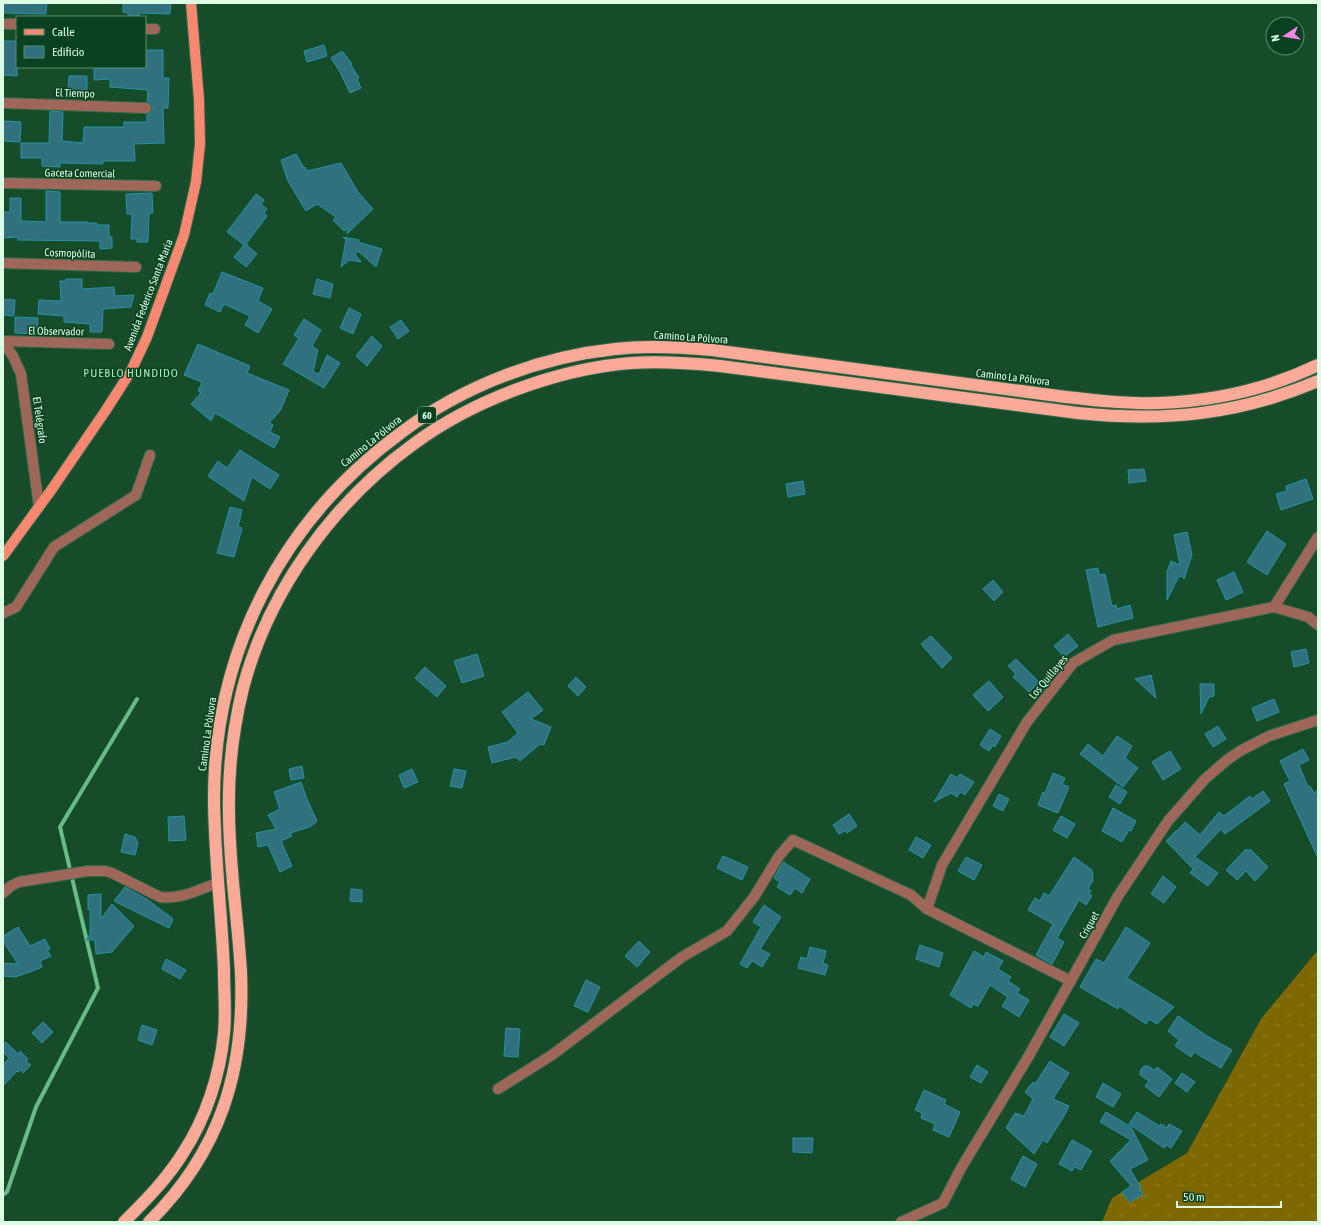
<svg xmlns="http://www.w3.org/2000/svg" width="1321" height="1225" font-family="'Asap Condensed',sans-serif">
  <defs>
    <pattern id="grass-tufts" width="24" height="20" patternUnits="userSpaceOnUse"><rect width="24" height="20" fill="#7f6700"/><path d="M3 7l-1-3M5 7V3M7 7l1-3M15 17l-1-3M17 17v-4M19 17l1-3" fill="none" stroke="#917e25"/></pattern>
  </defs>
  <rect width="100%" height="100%" fill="#174c2b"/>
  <polygon fill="url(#grass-tufts)" points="1318,950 1318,1222 1102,1222 1112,1198 1187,1153 1261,1019"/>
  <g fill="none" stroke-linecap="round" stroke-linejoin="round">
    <polyline stroke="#68bb87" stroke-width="4" points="3,1195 7,1192 36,1107 98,988 60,827 137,699"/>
  </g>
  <g fill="#31717d" stroke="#2494a8">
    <polygon points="3,3 47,3 46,14 3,13"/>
    <polygon points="123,3 171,3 170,14 139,13 139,16 128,16 128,13 123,12"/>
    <polygon points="4,41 17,41 17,76 3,75 3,43 4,43"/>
    <polygon points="324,45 327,56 307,62 304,51"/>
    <polygon points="145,50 163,50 163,78 169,78 168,108 163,108 164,143 134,144 135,161 103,161 103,164 60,163 60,167 42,166 42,158 21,158 21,143 49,143 50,111 63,112 62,141 83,143 84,127 124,127 124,122 147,122 147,114 151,112 152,108 152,105 147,102 148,90 110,87 110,79 94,80 94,67 145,67"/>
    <polygon points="342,51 352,64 351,65 359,78 357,79 361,88 350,93 340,72 331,58"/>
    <polygon points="69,76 87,76 87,91 68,91"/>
    <polygon points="3,121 21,122 20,142 3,141"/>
    <polygon points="296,154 304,168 305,167 307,171 341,163 358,192 373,209 347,234 348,228 344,231 333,220 336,217 317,204 306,211 288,181 281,160"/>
    <polygon points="46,191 60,192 60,222 88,222 88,223 97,223 97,225 109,225 109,237 112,237 112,248 100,249 100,241 18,240 18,237 3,238 3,212 10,212 10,198 21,198 21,221 46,222"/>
    <polygon points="152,193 153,213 149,213 148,242 137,242 137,239 131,239 132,214 127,214 126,194"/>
    <polygon points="256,194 264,200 261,204 267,209 264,213 267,216 246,244 257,254 246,267 234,257 244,245 227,232"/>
    <polygon points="343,237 359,240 358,242 382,249 376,267 358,251 355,254 361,262 349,260 341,267 346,240"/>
    <polygon points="222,272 263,288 258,301 272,309 258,333 245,325 250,316 224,304 220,312 205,305 210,293 213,294"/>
    <polygon points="66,279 82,279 82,289 114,287 115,296 134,295 131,307 103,309 102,332 90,332 90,324 64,322 64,316 38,314 39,300 61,301 60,281 66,281"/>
    <polygon points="317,279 333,284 330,298 313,294"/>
    <polygon points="3,299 15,300 14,316 3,315"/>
    <polygon points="349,308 361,314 353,334 340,328"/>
    <polygon points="15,317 38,318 37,334 15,333"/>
    <polygon points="304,319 321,330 312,346 318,350 313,372 319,374 327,355 340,363 324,388 283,364 299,338 294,335"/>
    <polygon points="401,320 409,331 398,339 390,327"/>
    <polygon points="372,336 382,346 367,366 356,356"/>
    <polygon points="198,344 250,366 247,373 289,390 280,411 269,423 273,425 270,432 280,437 274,448 215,413 211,421 191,404 201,393 198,391 202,382 184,375"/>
    <polygon points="240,450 279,475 270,489 252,477 244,501 208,476 218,461 227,468"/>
    <polygon points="1144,469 1146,481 1129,483 1128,470"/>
    <polygon points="1306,479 1313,499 1281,510 1276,494 1287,491 1286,486"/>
    <polygon points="803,481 805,494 788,497 786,484"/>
    <polygon points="230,507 242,510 238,527 242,528 234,557 217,553"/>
    <polygon points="1267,531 1286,544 1267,575 1247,562"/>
    <polygon points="1187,532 1192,555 1184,579 1183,577 1179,576 1167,600 1167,572 1171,561 1180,565 1174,535"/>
    <polygon points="1098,568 1099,575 1105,574 1112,606 1116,605 1117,609 1130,605 1133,618 1098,627 1086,570"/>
    <polygon points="1234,572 1243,592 1226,600 1217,580"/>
    <polygon points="993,580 1003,592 994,601 983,589"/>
    <polygon points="1068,634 1078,646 1064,657 1054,646"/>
    <polygon points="931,636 952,658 942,668 921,644"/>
    <polygon points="1306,649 1309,663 1294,667 1291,652"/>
    <polygon points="477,654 484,676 462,683 454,661"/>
    <polygon points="1016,659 1039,682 1029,692 1013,677 1016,674 1008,666"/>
    <polygon points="425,667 446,686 437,697 415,678"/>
    <polygon points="1151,675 1156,698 1135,679"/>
    <polygon points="576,677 586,687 578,696 568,686"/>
    <polygon points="989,681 1003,697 988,711 973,695"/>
    <polygon points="1200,684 1214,684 1214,696 1209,697 1201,714"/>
    <polygon points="528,692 543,710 531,719 551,727 544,745 540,744 520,761 516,757 492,763 488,747 508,742 518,733 502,712"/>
    <polygon points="1274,699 1279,712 1257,721 1252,708"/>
    <polygon points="1218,726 1226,739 1213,747 1205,734"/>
    <polygon points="990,729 1001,736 995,747 993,745 989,751 980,745"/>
    <polygon points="1117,736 1132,746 1125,758 1138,768 1123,787 1080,754 1088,744 1103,756"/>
    <polygon points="1303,749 1309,760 1299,765 1308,787 1310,786 1314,793 1318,790 1318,858 1284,784 1290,781 1280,761"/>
    <polygon points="1170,751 1181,769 1163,780 1152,762"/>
    <polygon points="302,766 304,778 291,780 289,769"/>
    <polygon points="412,769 418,782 404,788 399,775"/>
    <polygon points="454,769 466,771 462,788 450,786"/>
    <polygon points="1053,773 1065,778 1062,784 1069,787 1058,813 1038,805 1043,792 1045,793"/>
    <polygon points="951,774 957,778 960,774 974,782 965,795 960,792 957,797 951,793 934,802"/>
    <polygon points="301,782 307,799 317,821 310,827 290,833 292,836 281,841 292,866 280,872 268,845 258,847 256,833 276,829 268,815 280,809 274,792"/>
    <polygon points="1116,785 1127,792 1120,804 1109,797"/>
    <polygon points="1263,791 1270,801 1225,834 1221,829 1195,857 1218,873 1208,886 1190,873 1193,869 1166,841 1177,830 1177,831 1185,822 1200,835 1219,812 1224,816 1250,796 1252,799"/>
    <polygon points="999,794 1009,799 1003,811 993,806"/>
    <polygon points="1113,808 1136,821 1131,831 1129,830 1122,842 1102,831"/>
    <polygon points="849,814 857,826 847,833 845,831 839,834 833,825"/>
    <polygon points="184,816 186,840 169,841 168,817"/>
    <polygon points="1061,816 1075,824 1067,838 1053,830"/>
    <polygon points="125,834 135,837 138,843 135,855 121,852"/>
    <polygon points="916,837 931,845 923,858 909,850"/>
    <polygon points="1246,849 1248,851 1250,849 1268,867 1255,881 1246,871 1237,880 1226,870"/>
    <polygon points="723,856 748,867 742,880 717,868"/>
    <polygon points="966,857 982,865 974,880 958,871"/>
    <polygon points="1074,857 1092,870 1093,880 1088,889 1091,891 1089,894 1092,896 1086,905 1079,900 1057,938 1064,942 1052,964 1036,955 1053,924 1028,910 1035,898 1040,901 1044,893 1049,896"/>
    <polygon points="783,862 810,879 802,893 795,888 790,895 777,887 780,882 774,878"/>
    <polygon points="1163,876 1176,887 1164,903 1151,894"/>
    <polygon points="125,887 148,900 173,919 169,928 114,901"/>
    <polygon points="351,889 362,890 362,902 350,901"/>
    <polygon points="101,894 101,919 112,904 134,926 112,952 96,954 95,940 86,940 90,934 90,909 88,909 88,895"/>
    <polygon points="764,905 781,917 760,949 770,954 762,967 752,961 747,968 740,964 761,927 753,922"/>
    <polygon points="18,927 30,946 45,939 50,949 47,950 51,956 40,961 42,967 30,972 15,977 3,976 3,963 18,964 3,941 3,936"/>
    <polygon points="1126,927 1150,943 1127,978 1174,1007 1157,1024 1149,1019 1146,1024 1119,1006 1118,1009 1080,987 1096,959 1104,963"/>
    <polygon points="639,941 650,952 637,967 625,956"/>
    <polygon points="920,945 943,953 939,967 916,959"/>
    <polygon points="810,947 826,951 823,963 828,965 825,975 798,968 801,957 807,959"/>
    <polygon points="974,951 984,957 986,952 1003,961 998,969 1011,977 1008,981 1020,989 1017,993 1029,1000 1019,1017 1002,1006 1008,997 990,985 978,1006 973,1004 971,1008 950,995"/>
    <polygon points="166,959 186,970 180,979 162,969"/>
    <polygon points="586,980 600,987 588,1012 574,1006"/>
    <polygon points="1064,1014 1079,1023 1064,1046 1050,1037"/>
    <polygon points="1178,1016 1207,1036 1232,1050 1221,1068 1194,1052 1191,1057 1175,1046 1179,1040 1168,1031"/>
    <polygon points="43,1022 53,1032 42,1043 32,1033"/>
    <polygon points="142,1025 157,1030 152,1045 138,1040"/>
    <polygon points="506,1028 520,1029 518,1057 504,1056"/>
    <polygon points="6,1042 18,1054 20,1051 28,1059 26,1061 31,1065 23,1073 21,1070 18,1072 17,1071 3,1086 3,1065 9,1058 3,1052 3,1046"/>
    <polygon points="1050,1061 1069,1073 1053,1099 1069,1106 1064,1116 1047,1143 1043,1140 1034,1154 1006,1128 1015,1113 1024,1116 1033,1099 1025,1092 1033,1082 1035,1084"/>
    <polygon points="977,1065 988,1072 981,1083 970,1077"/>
    <polygon points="1144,1066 1148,1066 1154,1070 1157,1067 1172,1079 1159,1097 1145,1086 1149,1081 1140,1075 1140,1071"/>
    <polygon points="1182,1073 1195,1082 1187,1092 1175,1083"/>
    <polygon points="1103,1083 1121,1094 1113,1107 1096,1097"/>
    <polygon points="924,1090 946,1100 944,1104 960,1112 949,1137 933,1130 935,1124 921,1118 922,1113 915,1110"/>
    <polygon points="1106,1112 1131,1127 1148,1160 1130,1169 1141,1188 1140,1189 1143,1195 1129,1202 1122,1192 1131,1186 1110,1161 1131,1140 1100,1122"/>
    <polygon points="1137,1112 1158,1125 1160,1126 1161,1124 1167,1128 1169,1124 1182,1131 1171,1148 1166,1145 1164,1148 1129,1124"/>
    <polygon points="793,1138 813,1138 812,1153 793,1152"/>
    <polygon points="1072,1140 1092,1151 1081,1170 1075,1167 1072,1171 1059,1164"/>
    <polygon points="1023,1156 1037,1164 1025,1187 1011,1179"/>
  </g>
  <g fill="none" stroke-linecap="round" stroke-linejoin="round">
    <g stroke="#376849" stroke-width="12">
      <g id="minor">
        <polyline points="3,24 17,24"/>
        <polyline points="145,29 155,29"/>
        <polyline points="3,103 146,108"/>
        <polyline points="3,183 156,186"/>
        <polyline points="3,263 136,267"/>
        <polyline points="3,341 109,344"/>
        <polyline points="3,342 13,356 21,374 39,507"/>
        <polyline points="1274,607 1318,537"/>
        <polyline points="3,613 16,607 54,547 136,495 150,455"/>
        <path d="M3 893 11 886 19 882 88 871H105L112 873 160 897C180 900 199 889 218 883"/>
        <polyline points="927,909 942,865 1027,722 1073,663 1113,640 1274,607 1308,617 1318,625"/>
        <polyline points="498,1089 552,1055 682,957 727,931 754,897 779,856 793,840 911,895 927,909 1071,981"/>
        <polyline points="901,1222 943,1203 961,1168 1027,1059 1118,896 1168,821 1205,779 1227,760 1240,751 1269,736 1318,720"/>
      </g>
    </g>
    <g stroke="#376849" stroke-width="12">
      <polyline id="major" points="3,556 52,489 106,410 131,371 147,337 184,235 196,182 200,144 199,100 191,3"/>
    </g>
    <g stroke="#376849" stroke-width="14">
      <g id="highway">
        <path d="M124 1222C145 1201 167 1179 183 1153 206 1118 220 1075 224 1033 226 1013 224 992 224 972 222 914 214 855 214 796 215 649 283 519 402 432 463 386 539 357 615 349 647 345 680 347 712 350L1058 396C1091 400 1125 404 1159 403 1213 401 1268 389 1318 365"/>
        <path d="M149 1222C220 1152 245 1071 241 973 238 919 229 866 229 812 228 770 233 729 243 688 269 590 333 502 415 443 474 400 557 369 631 363 660 361 690 363 720 366L1078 413C1164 422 1238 415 1318 381"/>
      </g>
    </g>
    <use href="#minor" stroke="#9f675a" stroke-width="10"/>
    <use href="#major" stroke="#fa8870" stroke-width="10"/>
    <use href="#highway" stroke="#fcaa98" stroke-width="12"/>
  </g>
  <g text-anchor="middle" stroke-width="3" stroke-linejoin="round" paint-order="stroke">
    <rect fill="#094121" stroke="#9dc5aa" stroke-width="1" x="418" y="407" width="18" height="16" rx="3"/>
    <g font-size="10" font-weight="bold" fill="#dcfee4">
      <text x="427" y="419">60</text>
    </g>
    <g font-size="11" fill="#dcfee4" stroke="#094121">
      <text transform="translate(75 93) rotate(2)" y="4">El Tiempo</text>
      <text transform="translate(80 173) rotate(1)" y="4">Gaceta Comercial</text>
      <text transform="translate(70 253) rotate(2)" y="4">Cosmopólita</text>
      <text transform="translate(148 295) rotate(-69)" y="4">Avenida Federico Santa María</text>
      <text transform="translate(56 331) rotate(1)" y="4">El Observador</text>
      <text transform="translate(691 337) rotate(4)" y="4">Camino La Pólvora</text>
      <text transform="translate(1013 377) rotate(7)" y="4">Camino La Pólvora</text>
      <text transform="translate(40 420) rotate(82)" y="4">El Telégrafo</text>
      <text transform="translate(371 441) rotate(-39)" y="4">Camino La Pólvora</text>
      <text transform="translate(1048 677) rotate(-50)" y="4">Los Quillayes</text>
      <text transform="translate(207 734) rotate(-82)" y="4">Camino La Pólvora</text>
      <text transform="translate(1089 925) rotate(-61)" y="4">Criquet</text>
    </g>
    <g font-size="12" letter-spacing="1" fill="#a5ecb9" stroke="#094121">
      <text x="131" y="377">PUEBLO HUNDIDO</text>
    </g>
  </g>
  <rect width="1321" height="1225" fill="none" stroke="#dcfee4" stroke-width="8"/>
  <rect x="16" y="16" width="130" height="52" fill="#094121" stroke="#5d8d6f"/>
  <rect x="24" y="29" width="20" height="6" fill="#fa8870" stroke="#5d8d6f"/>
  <text x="52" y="36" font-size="12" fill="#dcfee4">Calle</text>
  <rect x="24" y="46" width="20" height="12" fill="#31717d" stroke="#5d8d6f"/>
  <text x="52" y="56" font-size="12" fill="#dcfee4">Edificio</text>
  <g transform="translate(1285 36) rotate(258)"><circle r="19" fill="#094121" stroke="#5d8d6f"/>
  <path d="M0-3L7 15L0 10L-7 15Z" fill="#f987e8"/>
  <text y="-6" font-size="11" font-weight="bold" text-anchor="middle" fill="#dcfee4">N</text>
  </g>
  <path d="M1177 1201v6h104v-6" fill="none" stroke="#dcfee4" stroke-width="2"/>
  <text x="1183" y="1201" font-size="12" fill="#dcfee4" stroke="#094121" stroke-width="3" paint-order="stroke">50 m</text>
</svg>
